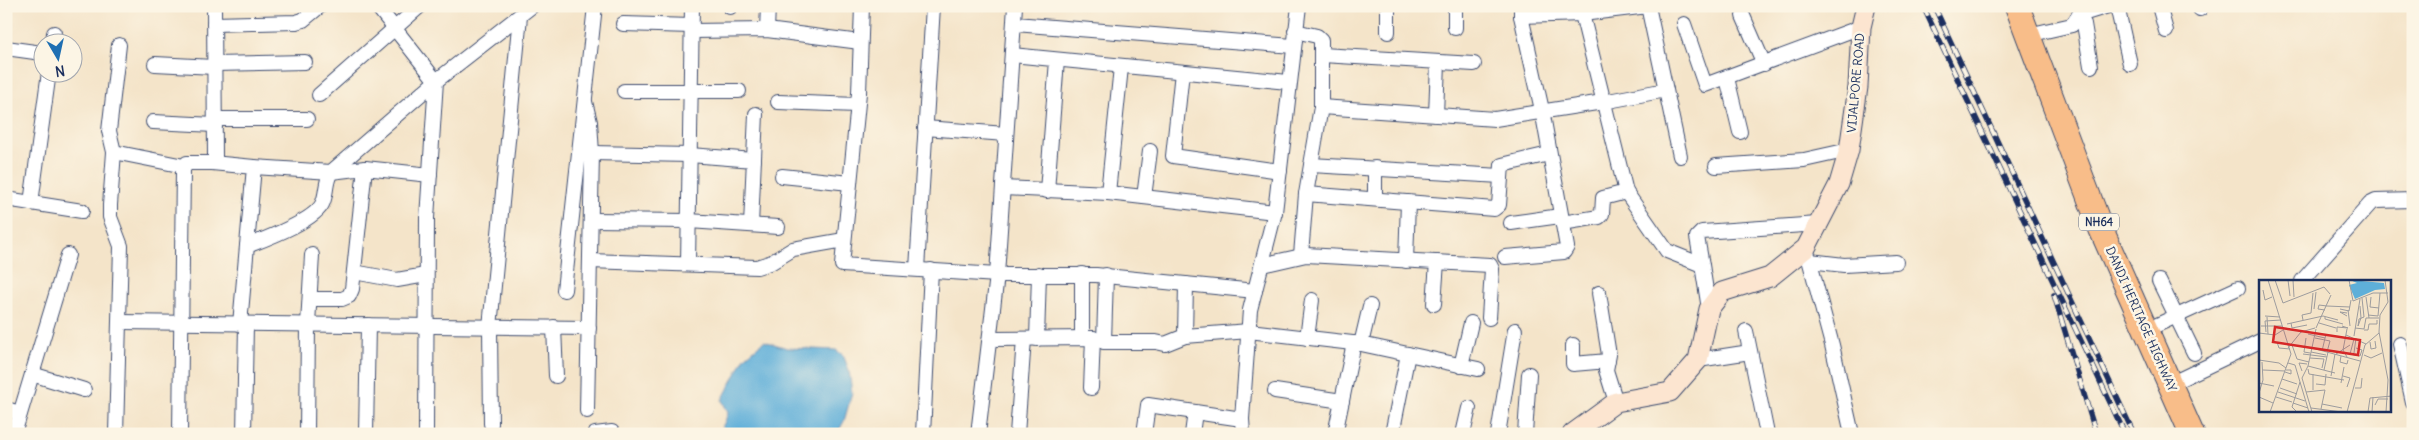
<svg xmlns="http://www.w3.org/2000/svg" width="2419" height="440" font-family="Delius,sans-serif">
  <rect width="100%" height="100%" fill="#fcf5e5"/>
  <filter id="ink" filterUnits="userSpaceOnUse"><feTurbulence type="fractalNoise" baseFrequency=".02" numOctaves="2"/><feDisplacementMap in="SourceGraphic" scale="10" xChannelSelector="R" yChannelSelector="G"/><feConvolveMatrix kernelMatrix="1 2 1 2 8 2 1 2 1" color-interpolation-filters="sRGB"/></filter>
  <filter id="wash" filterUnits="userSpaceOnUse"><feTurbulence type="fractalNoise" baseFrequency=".0096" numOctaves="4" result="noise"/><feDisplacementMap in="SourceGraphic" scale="20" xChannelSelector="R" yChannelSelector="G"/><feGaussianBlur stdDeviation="1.12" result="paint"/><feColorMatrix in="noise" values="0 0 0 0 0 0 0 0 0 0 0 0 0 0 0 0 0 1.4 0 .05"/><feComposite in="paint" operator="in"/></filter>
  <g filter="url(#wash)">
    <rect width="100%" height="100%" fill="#f4e4c9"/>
    <path fill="#5eafd9" stroke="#3c6f9c" d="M764 341 787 348 836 350 843 355 849 370 852 393 844 421 837 434H712C722 433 725 421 728 413L722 400 745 357Z"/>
  </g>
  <g filter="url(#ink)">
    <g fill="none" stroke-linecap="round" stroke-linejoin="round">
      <g stroke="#3c4a6e" stroke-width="16">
        <g id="street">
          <polyline points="377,6 436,81 427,218 426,434"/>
          <polyline points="730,6 730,7"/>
          <polyline points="862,6 859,93 842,265 997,275 1096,275 1255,291"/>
          <polyline points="1388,6 1388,32"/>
          <polyline points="1455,6 1455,28"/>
          <polyline points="1648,6 1680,156"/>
          <polyline points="2117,6 2130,64"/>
          <polyline points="2159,6 2166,31"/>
          <polyline points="2199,6 2200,9"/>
          <polyline points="2080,9 2079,15 2084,24 2091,66"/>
          <polyline points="1582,14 1626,192 1667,251 1702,265 1709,309"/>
          <polyline points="1521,16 1582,14 1648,6"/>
          <polyline points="1743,16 1764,64"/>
          <polyline points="214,24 296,22 303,20 320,6"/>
          <polyline points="623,24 692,26"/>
          <polyline points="1015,24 1293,46"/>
          <polyline points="1684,24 1705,85 1861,27"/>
          <polyline points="767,30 768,6"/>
          <polyline points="692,31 767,30 860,42"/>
          <polyline points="1295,31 1317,36 1321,40 1321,107 1306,194 1301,255"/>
          <polyline points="2028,35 2072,25 2079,15 2108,6"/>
          <polyline points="53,42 54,33"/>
          <polyline points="6,48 42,53"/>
          <polyline points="1012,55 1288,82"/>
          <polyline points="1322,55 1474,64"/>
          <polyline points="155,64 214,67"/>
          <polyline points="214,64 305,62"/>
          <polyline points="1182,72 1173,156 1280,171"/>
          <polyline points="1727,78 1740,132"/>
          <polyline points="624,91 739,91"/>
          <polyline points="319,95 420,6"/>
          <polyline points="585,102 590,122 592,153 587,411"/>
          <polyline points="778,102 857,105"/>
          <polyline points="1321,107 1495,119 1603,102 1666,90"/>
          <polyline points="1436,115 1438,62"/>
          <polyline points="215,119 307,119"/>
          <polyline points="153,122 215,125"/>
          <polyline points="925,128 1006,134"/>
          <polyline points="114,152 184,166"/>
          <polyline points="592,153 690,155 754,160"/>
          <polyline points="212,163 254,167 240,324"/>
          <polyline points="1311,165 1501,176"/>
          <polyline points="1716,166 1804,160 1849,150"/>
          <polyline points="254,167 331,172 365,168 430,175"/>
          <polyline points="782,176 850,183"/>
          <polyline points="1003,188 1108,193 1275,212"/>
          <polyline points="1047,191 1057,60"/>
          <polyline points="1108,193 1121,67"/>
          <polyline points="1306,194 1494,209 1499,205 1502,165 1549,154"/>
          <polyline points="1144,197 1150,151"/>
          <polyline points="6,199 82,211"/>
          <polyline points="1375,199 1375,168"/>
          <polyline points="31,203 49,72"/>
          <polyline points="591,220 689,221 778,227"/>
          <polyline points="1511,223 1560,216"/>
          <polyline points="1562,223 1599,217 1602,214 1603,198 1626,192"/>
          <polyline points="751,225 756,114"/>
          <path d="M247 246C265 239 317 220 323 202 327 192 325 182 331 172L436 81 532 6"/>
          <polyline points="1806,248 1832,345 1852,434"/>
          <polyline points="1505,257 1564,252 1567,247 1542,110 1521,16 1521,6"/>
          <polyline points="590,261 757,267 772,262 793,249 844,240"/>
          <polyline points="1406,261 1408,202"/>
          <polyline points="1810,261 1844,265 1896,262"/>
          <polyline points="688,264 692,6"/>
          <polyline points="1262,265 1306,255 1490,265 1492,269 1489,318"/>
          <polyline points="1702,265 1697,237 1702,232 1818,224"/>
          <polyline points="917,269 933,6"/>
          <polyline points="354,272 397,280 426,275"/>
          <polyline points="2159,281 2194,353"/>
          <polyline points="2302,281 2370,204 2376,201 2413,200"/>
          <polyline points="564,290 595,6"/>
          <polyline points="1599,293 1609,355 1606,370 1616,402"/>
          <polyline points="310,299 342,299 349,296 352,289 365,168"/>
          <polyline points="1434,304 1437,262"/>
          <polyline points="120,322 589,328"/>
          <polyline points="554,327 556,376"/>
          <polyline points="2146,330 2238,288"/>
          <polyline points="1746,331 1767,434"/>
          <polyline points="1185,336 1186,284"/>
          <polyline points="1082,338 1082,274"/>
          <polyline points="1307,338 1312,300"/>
          <polyline points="990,339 1093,338 1104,342 1156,342 1165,344 1185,336 1249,331 1361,344 1478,369"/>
          <polyline points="1037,339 1039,274"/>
          <polyline points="1104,342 1106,275"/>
          <polyline points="1361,344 1370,306"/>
          <polyline points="2400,344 2413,402"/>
          <polyline points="1573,345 1573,364 1608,361"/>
          <polyline points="1698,360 1750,352"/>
          <polyline points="1461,366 1471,323"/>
          <polyline points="32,374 84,390"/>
          <polyline points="2170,384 2260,341"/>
          <polyline points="1091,388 1093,338"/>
          <polyline points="1275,391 1342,401"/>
          <polyline points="6,409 20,413"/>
          <polyline points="491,424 490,327 520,16"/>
          <polyline points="14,434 68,255"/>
          <polyline points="116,434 121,246 110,217 110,205 114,152 109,131 119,45"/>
          <polyline points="180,434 183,169 187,163 212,163 215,158 214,6"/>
          <polyline points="244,434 246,324"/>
          <polyline points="307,434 308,324 312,255"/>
          <polyline points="366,434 368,325"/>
          <polyline points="595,434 612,432"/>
          <polyline points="923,434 931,270"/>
          <polyline points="978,434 997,275 1015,6"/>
          <polyline points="1017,434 1024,339"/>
          <polyline points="1144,434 1148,405 1242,419"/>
          <polyline points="1192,434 1195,412"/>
          <polyline points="1243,434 1242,419 1250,310 1275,212 1299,6"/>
          <polyline points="1335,434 1354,343"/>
          <polyline points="1392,434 1408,354"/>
          <polyline points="1463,434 1469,408"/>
          <polyline points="1498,434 1515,330"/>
          <polyline points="1525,434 1529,374"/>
        </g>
      </g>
      <g stroke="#3c4a6e" stroke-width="21">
        <polyline id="secondary" points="1572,434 1616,402 1670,392 1698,360 1709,309 1722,292 1770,277 1806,248 1839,184 1849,150 1858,87 1861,27 1866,6"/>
      </g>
      <g stroke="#3c4a6e" stroke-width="26">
        <polyline id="highway" points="2017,6 2101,229 2192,434"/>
      </g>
      <use href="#street" stroke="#fff" stroke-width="14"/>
      <use href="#secondary" stroke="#fce5d0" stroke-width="19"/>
      <use href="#highway" stroke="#f8bd89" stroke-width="24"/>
      <g stroke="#1b2f5e" stroke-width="5.5">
        <g id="rail">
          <polyline points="1923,6 2125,434"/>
          <polyline points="1934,6 2134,434"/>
          <polyline points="2054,295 2096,434"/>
        </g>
      </g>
      <use href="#rail" stroke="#fcf5e5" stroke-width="4" stroke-dasharray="11" stroke-linecap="butt"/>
    </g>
  </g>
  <g text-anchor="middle" stroke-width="5" stroke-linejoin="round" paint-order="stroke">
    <rect fill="#fcf5e5" stroke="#5e6a86" stroke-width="1" x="2079" y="213.5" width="40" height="17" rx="4"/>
    <g font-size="11" font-weight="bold" fill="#1b2f5e">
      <text x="2099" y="226">NH64</text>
    </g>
    <g font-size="12" fill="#1b2f5e" stroke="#fcf5e5">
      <text transform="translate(1856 83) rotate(-85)" y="4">VIJALPORE ROAD</text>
      <text transform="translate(2141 319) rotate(66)" y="4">DANDI HERITAGE HIGHWAY</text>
    </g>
  </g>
  <g transform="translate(2259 280)">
    <rect width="132" height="132" fill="#f4e4c9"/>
    <path d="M91 0 125 3 126 9 116 10 96 19 90 5 98 3Z" fill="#5eafd9"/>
    <path fill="none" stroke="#9d9c9e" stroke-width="1" d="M9 0 32 74 11 132M16 0 24 23 65 7 71 14M29 0 31 16M34 0 35 17M90 0 94 21M126 0 129 22 121 35 120 52 129 100 127 132M4 10 6 20 13 17M107 17 110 38M112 17 111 27 120 28M94 21 114 13H129M68 26 91 27M55 29 57 12M81 29 90 31 92 20M66 30 59 29 60 25 68 26M89 30 91 46M109 35 119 36 121 13M6 36 21 37M88 36 81 32 88 33M8 37 9 54M66 37V39L84 44M44 40 43 35 52 33 54 13M32 43 33 48 48 45M60 43 77 48M28 44 64 36 79 40M2 46H23M99 46 100 39 105 37 103 18M99 46 102 38 101 26M57 48 72 15M96 48 105 49 107 38H120M88 49 84 70 88 77M105 50H109L110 44H118V40M7 52 6 41 22 40M78 52V47L89 48 83 46M0 53 16 55 24 50M49 54 66 58M87 55 107 64M95 56 101 19M47 58 45 72 51 73M56 58 71 61 68 72M18 62 20 68 31 69M111 62 112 69 117 68 116 61M33 65 38 79 50 82M29 68 42 52 56 48M53 68 101 81M63 71 67 54M52 72 67 75M95 73 97 58M44 74 68 77M77 74 91 65M91 74 101 76 103 70 97 68M91 74 95 59M105 75 112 78 123 73M82 76 81 82 88 84 89 80M51 78 65 79 63 88M0 80 20 83 27 88M29 83 36 85 41 102 33 127 38 132M49 86 76 93M49 89 50 94 85 100M4 90 26 91M65 90 69 72M43 91 40 83 48 84M26 92 32 94V90H27M72 96 76 74M84 96 91 98 88 107M23 99 38 104M41 102 50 132M0 103 15 106M82 103 85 87M57 104 66 105 67 94M21 108 38 114M96 108H102L103 98M54 110V94M19 112 46 121M47 112 66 110 62 129M0 113 4 100 3 82M0 117 14 123M17 117 33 122M34 123 49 128M63 124 83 128M116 125 119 119H129M52 128 83 132M53 132 43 98 49 86 57 49M88 132 106 65 120 53M109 132 111 118 133 116M113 132 114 117"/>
    <path fill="#d62828" fill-opacity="0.15" stroke="#d62828" stroke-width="2.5" d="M16 47 101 60 99 75 14 62Z"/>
    <rect width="132" height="132" fill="none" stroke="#1b2f5e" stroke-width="2.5"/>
  </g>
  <rect width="2419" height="440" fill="none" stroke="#fcf5e5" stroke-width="25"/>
  <g transform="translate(58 58) rotate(171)"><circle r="24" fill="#fcf5e5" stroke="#a2a6af"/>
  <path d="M0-4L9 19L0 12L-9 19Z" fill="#1f6fb2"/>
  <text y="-8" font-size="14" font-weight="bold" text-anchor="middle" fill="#1b2f5e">N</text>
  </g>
</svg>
